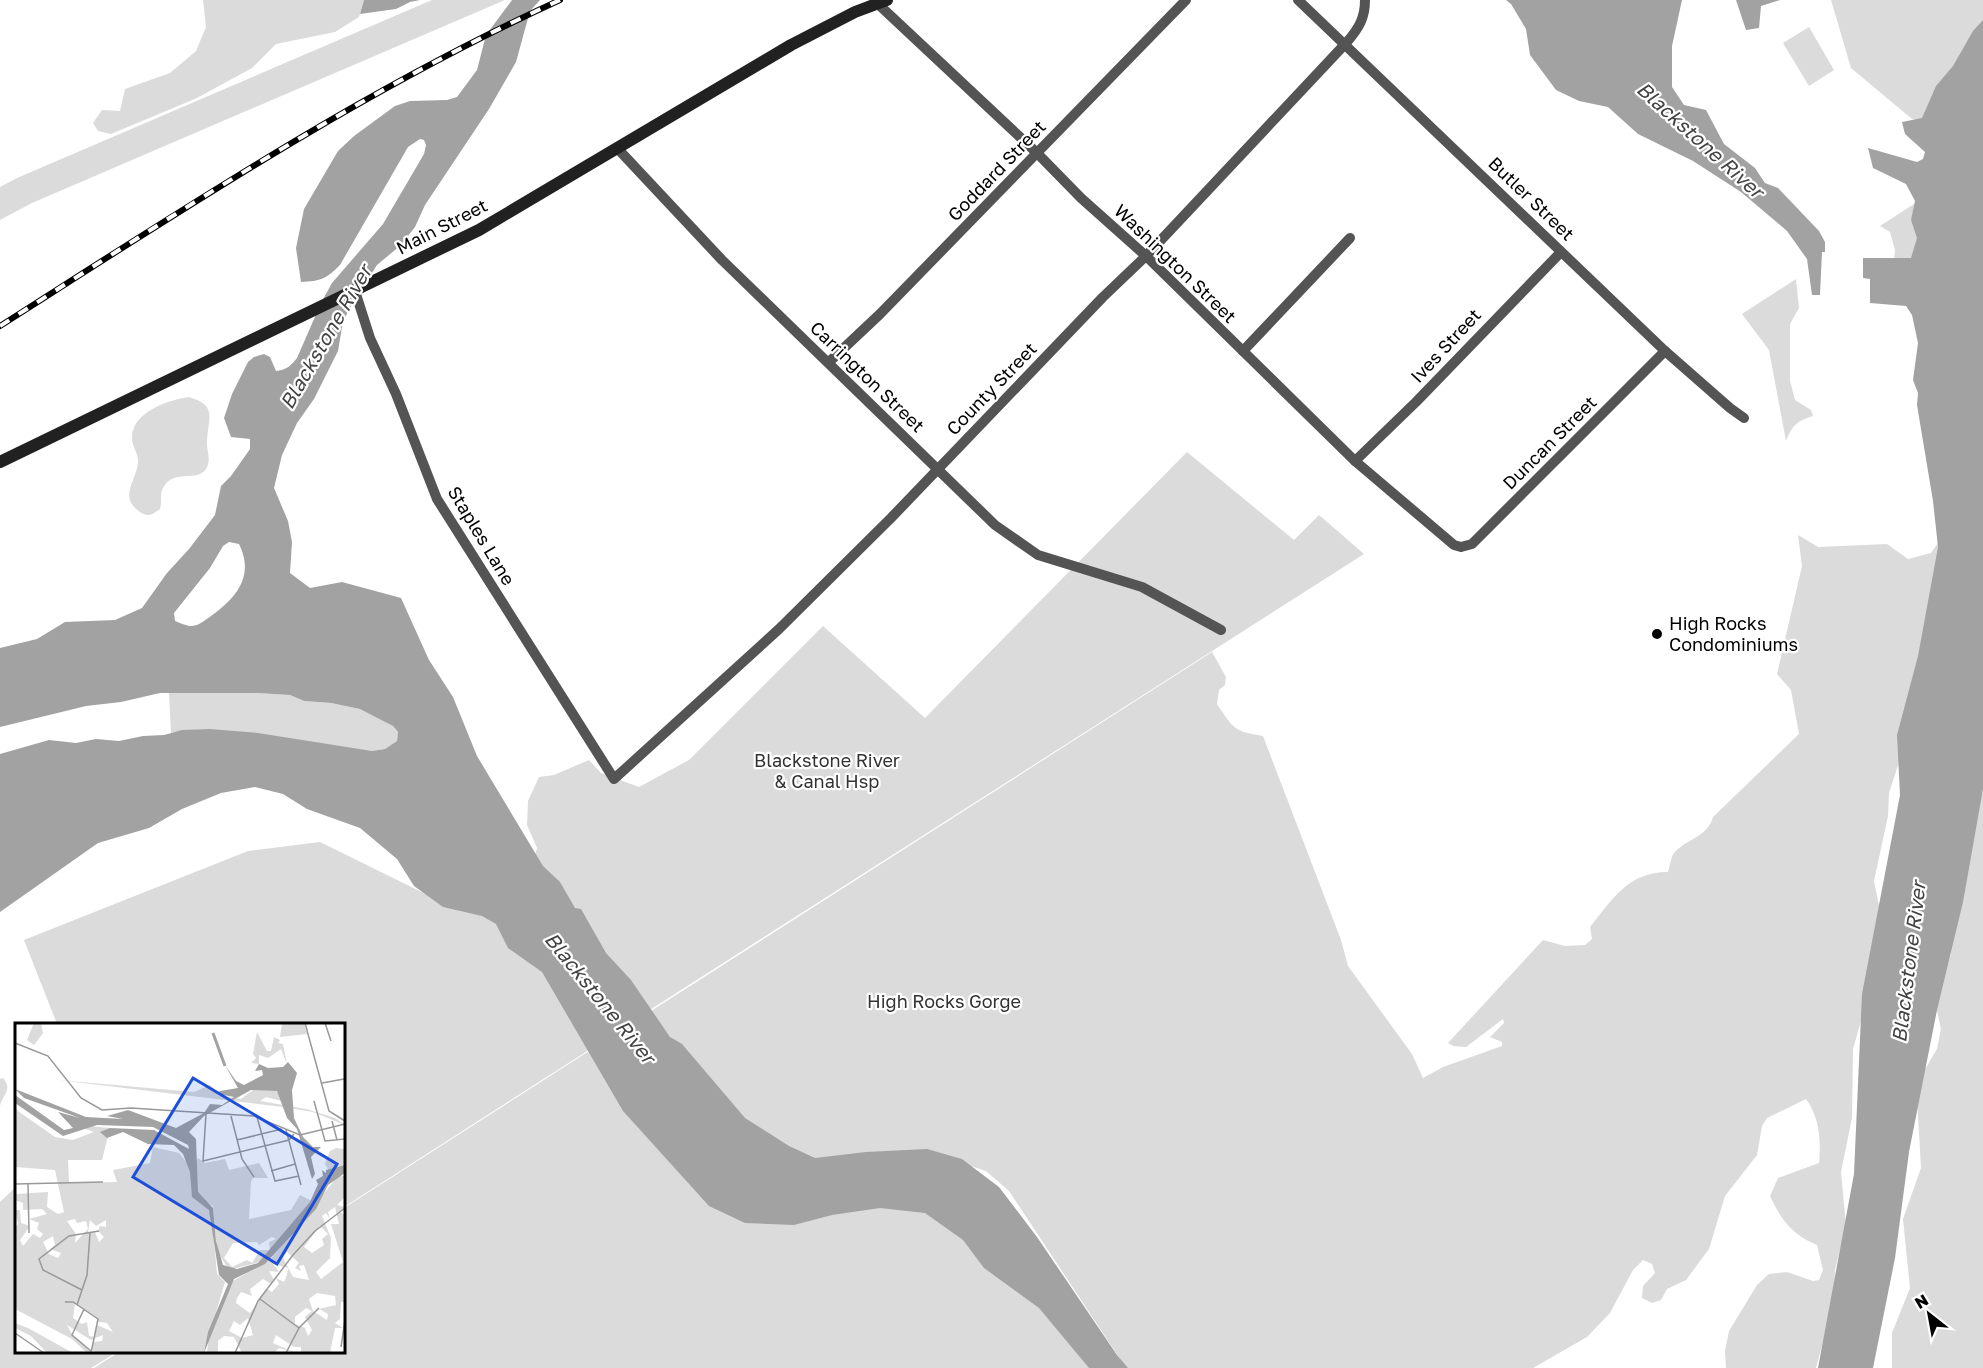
<svg xmlns="http://www.w3.org/2000/svg" width="1983" height="1368" font-family="'Golos Text',sans-serif">
  <rect width="100%" height="100%" fill="#fff"/>
  <g fill="#dbdbdb">
    <polygon points="203,0 364,0 359,17 335,32 276,44 252,68 197,98 111,134 98,131 93,123 102,110 120,111 125,89 170,73 196,51 206,27"/>
    <polygon points="432,0 505,0 32,203 0,220 0,187 17,178"/>
    <polygon points="1831,0 1983,0 1983,123 1967,129 1912,119 1851,68"/>
    <polygon points="1809,27 1834,70 1809,86 1783,43"/>
    <polygon points="1934,191 1919,259 1894,261 1895,250 1890,232 1880,226"/>
    <path d="M1796 279 1799 308 1790 324V381L1795 400 1811 410 1813 416C1796 422 1793 424 1786 441L1769 350 1742 314Z"/>
    <path d="M189 397C218 406 208 417 207 441 206 450 212 459 206 469 197 483 172 467 162 490 160 496 162 503 160 509 153 514 148 518 140 512 117 496 138 480 138 461 138 453 132 446 132 438 132 412 168 400 189 397Z"/>
    <polygon points="1187,452 1294,540 1319,515 1364,554 631,1022 527,885 537,848 527,825 528,801 539,777 554,775 589,760 601,773 639,787 689,760 823,626 925,718"/>
    <path d="M1952 523 1944 623 1889 793 1888 816 1874 881 1880 910 1863 1014 1853 1049 1852 1118 1841 1172 1846 1225 1835 1270 1833 1305 1816 1368H1726L1725 1351 1729 1331 1757 1285 1769 1274 1787 1272 1813 1281 1819 1280 1823 1270 1817 1245C1793 1235 1781 1220 1770 1196L1778 1178 1819 1163C1821 1141 1820 1118 1806 1099L1767 1118 1762 1126 1757 1155 1725 1196 1709 1249 1686 1280 1667 1289 1661 1300 1652 1303 1642 1298 1643 1286 1655 1273 1652 1264 1643 1260 1633 1270 1610 1313 1587 1337 1533 1368H1126L1009 1191 986 1171 926 1151 794 1170 691 1067 651 1011 1212 652 1226 677 1225 685 1219 690 1217 704C1234 729 1233 731 1263 736L1341 940 1348 966 1412 1054 1423 1078 1443 1067 1502 1046V1042L1490 1037 1504 1023 1503 1019 1466 1047 1453 1046 1448 1043 1543 940 1565 946 1585 945 1592 939 1590 927C1613 899 1628 872 1668 872 1670 866 1671 857 1674 853 1686 839 1708 837 1713 817L1799 734 1791 690 1777 674 1802 566 1798 535 1818 547 1887 544 1908 559 1931 553Z"/>
    <path d="M169 693H257L290 695 304 701 331 703 360 709 379 718 393 726 398 732 397 741 385 749 372 751C324 747 278 735 230 731 211 730 190 728 171 733Z"/>
    <polygon points="1983,791 1983,1368 1892,1368 1892,1333 1910,1288 1903,1219 1921,1168 1917,1098 1924,1071 1937,1049 1941,1029 1935,1002 1951,954 1947,915"/>
    <polygon points="320,842 460,911 521,919 617,1032 344,1207 344,1024 57,1024 24,940 248,851"/>
    <polygon points="600,1044 655,1130 953,1191 1095,1368 94,1368 119,1352 344,1352 344,1208"/>
    <path d="M3 1078C13 1090 3 1094 0 1106V1079Z"/>
    <polygon points="16,1187 16,1352 117,1352 91,1368 0,1368 0,1202"/>
  </g>
  <g fill="#a2a2a2" fill-rule="evenodd">
    <polygon points="364,0 420,0 410,2 396,9 360,14"/>
    <path d="M512 0H540L530 11 516 62 489 109 425 205 415 227 401 245 377 265 353 303 343 321 338 351 314 399 297 423 282 455 274 488 288 521 292 542 290 573 310 588 342 582 401 598 429 660 453 697 477 756 543 866 560 882 575 908 581 909 606 953 631 980 670 1037 682 1044 745 1118 789 1146 815 1158 866 1152 927 1149 962 1159 999 1187 1037 1237 1117 1355 1128 1368H1089L1039 1308 984 1268 963 1240 925 1213 880 1208 832 1215 794 1225 745 1223 709 1206 623 1111 542 972 508 948 496 924 482 916 443 907 414 886 397 859 360 828 307 809 283 794 255 787 221 793 182 809 149 828 98 843 0 912V754L49 740 76 743 96 739 119 741 143 736 164 735 182 730 210 729 258 733 372 751 385 749 397 741 398 732 393 726 360 709 331 703 304 701 290 695 257 693H160L121 702 86 706 0 727V648L37 639 65 622 115 620 142 608 167 573 189 549 215 515 221 486 231 476 250 449V439L231 437 224 418 232 394 248 362 254 357 264 354 270 357 276 371C286 370 291 366 297 358L321 303 332 283 383 224 424 154 426 145 424 140 420 139 408 147 340 265C326 279 321 281 301 282L296 248 304 209 338 151 354 136 395 106 410 101 447 100 457 97 477 70 486 35ZM229 542 239 544C255 576 236 598 211 616 204 621 197 627 189 626 185 625 180 623 175 621L174 613 210 568 223 546Z"/>
    <polygon points="1506,0 1682,0 1672,46 1672,87 1684,105 1706,110 1724,144 1755,168 1765,183 1778,188 1819,231 1825,242 1825,252 1822,252 1820,295 1812,295 1807,259 1787,231 1741,192 1693,161 1638,134 1608,107 1579,101 1556,90 1530,55 1526,29 1511,4"/>
    <polygon points="1736,0 1780,0 1761,6 1759,28 1746,30"/>
    <polygon points="1983,20 1983,789 1963,902 1937,1010 1909,1152 1895,1258 1873,1368 1818,1368 1854,1174 1862,994 1900,795 1897,735 1918,656 1938,547 1933,501 1917,405 1918,393 1913,380 1918,343 1912,315 1906,306 1870,303 1870,279 1863,278 1863,258 1911,258 1917,238 1911,220 1915,201 1906,184 1873,168 1868,148 1917,162 1923,159 1925,152 1905,134 1902,122 1922,118 1936,86 1953,66 1973,31"/>
  </g>
  <g fill="none" stroke-linecap="round" stroke-linejoin="round">
    <g stroke="#545454" stroke-width="10">
      <polyline points="1298,0 1665,351 1730,408 1744,418"/>
      <polyline points="877,3 1037,153 1081,198 1146,256 1355,461 1454,545 1461,547 1472,544 1665,351"/>
      <polyline points="618,149 722,260 995,525 1038,555 1142,587 1221,630"/>
      <path d="M355 291 370 338 396 394 437 499 614 779 779 629 891 518 1103 297 1146 256 1347 42C1359 28 1365 18 1365 0"/>
      <polyline points="1243,351 1350,238"/>
      <polyline points="829,362 880,314 1186,0"/>
      <polyline points="1355,461 1416,402 1561,252"/>
    </g>
    <polyline stroke="#212121" stroke-width="12" points="0,462 479,230 791,45 855,12 887,0"/>
    <g stroke="#000" stroke-width="6">
      <path id="rail" d="M0 326C182 210 363 90 560 0"/>
    </g>
    <use href="#rail" stroke="#fff" stroke-width="4" stroke-dasharray="11" stroke-linecap="butt"/>
  </g>
  <circle fill="#000" stroke="#fff" stroke-width="2" cx="1657" cy="634" r="6"/>
  <g text-anchor="middle" stroke-width="4.5" stroke-linejoin="round" paint-order="stroke">
    <g font-size="18" fill="#000" stroke="#fff">
      <text transform="translate(997 171) rotate(-46)" y="6">Goddard Street</text>
      <text transform="translate(1531 199) rotate(44)" y="6">Butler Street</text>
      <text transform="translate(442 227) rotate(-27)" y="6">Main Street</text>
      <text transform="translate(1175 264) rotate(44)" y="6">Washington Street</text>
      <text transform="translate(1446 346) rotate(-47)" y="6">Ives Street</text>
      <text transform="translate(867 377) rotate(44)" y="6">Carrington Street</text>
      <text transform="translate(992 389) rotate(-46)" y="6">County Street</text>
      <text transform="translate(1550 443) rotate(-45)" y="6">Duncan Street</text>
      <text transform="translate(481 536) rotate(59)" y="6">Staples Lane</text>
    </g>
    <g font-size="18" fill="#000" stroke="#fff" text-anchor="start">
      <text x="1669" y="630">High Rocks<tspan x="1669" dy="21">Condominiums</tspan></text>
    </g>
    <g font-size="18" fill="#323232" stroke="#fff">
      <text x="827" y="767">Blackstone River<tspan x="827" dy="21">&amp; Canal Hsp</tspan></text>
      <text x="944" y="1008">High Rocks Gorge</text>
    </g>
    <g font-size="20" font-style="italic" fill="#434343" stroke="#fff">
      <text transform="translate(1700 140) rotate(42)" y="7">Blackstone River</text>
      <text transform="translate(326 337) rotate(-60)" y="7">Blackstone River</text>
      <text transform="translate(1909 962) rotate(-83)" y="7">Blackstone River</text>
      <text transform="translate(600 998) rotate(51)" y="7">Blackstone River</text>
    </g>
  </g>
  <g transform="translate(15 1023)">
    <rect width="330" height="330" fill="#fff"/>
    <path d="M19 0H26L28 10 19 22 12 17ZM267 0H289L292 11 265 14ZM242 9 252 28H256L259 14 265 17 263 20 268 21 272 41 266 26 253 35 244 32V41L236 40 241 35 238 31ZM43 57 179 69 195 62 202 69 205 68 202 72 226 76 238 67 257 66 264 70 267 78 251 74 245 78 291 86 320 95 330 102 298 89 268 84ZM0 86 40 114 58 117 79 109 68 105 75 103 95 105 87 137H53L54 160 102 159 98 147 135 140 138 124 164 130 176 145 183 135 190 140 210 136 214 147 244 140 253 155H238L236 159 234 196 276 187 285 172 297 178 245 239 214 247 202 228 198 183 184 175 176 146 178 174 196 185 202 251 210 259 189 330H82L77 327 78 319 87 318 88 312 76 317 52 302 58 313 76 328 72 330 57 316 0 286V204L3 201 0 187H5L6 200 15 203 5 217 8 223 18 211 25 215 28 211 22 206 24 200 14 196 32 191 27 186 8 187V180L0 177V171L33 169 32 184 43 191 49 189 40 147 0 144ZM60 196 62 200 71 198 73 206 60 220 61 211 52 198ZM75 197 81 203 91 197V204L85 203 83 208 89 214 84 219 80 209H73ZM38 213 40 222 35 226 46 230 43 235 34 231 28 219ZM257 214 261 216 254 219 255 227H245L237 240 232 237 217 244 209 235 218 220 242 219 244 222ZM60 280 81 294 83 299 92 300 98 309 82 302 79 314 74 313 72 299 67 301 58 295ZM321 125 330 126V149L315 150 310 141 315 128ZM323 153H330V174L322 182 330 184 325 189 330 192V279H326L325 296 320 300 328 305H320L315 330H286V324H279L261 312 258 320 281 330 264 325 259 330H227L219 314 209 313 203 318V330H192L194 310 216 259 255 237ZM320 184 324 201H316L328 239 306 256 301 249 315 235 316 215 307 193 311 190 315 196 313 189ZM305 203 313 211 307 216 309 222 297 230 289 224ZM272 229 284 240 280 245 286 248 284 243 289 242 294 257 278 254 268 235ZM258 241 273 245 272 252 269 259 261 255 264 261 257 269 252 266 235 290 221 280 222 275 226 269 237 273 235 266 248 256 256 261 259 257 254 248 264 249ZM302 270 320 273 321 282 304 286 313 291 312 297 298 288 294 276ZM291 285 297 288 290 294 297 307 293 313 290 305 280 301V294ZM233 295 238 312 227 315 214 308 219 298 225 302ZM0 300 13 305 58 330H32L16 313 0 305Z" fill="#dbdbdb" fill-rule="evenodd"/>
    <path d="M273 39 282 50 277 67 279 95 288 114 298 124H306L296 134 300 151 297 156 282 106 272 95 262 68 236 67 189 93 174 109 181 116 183 169 198 185 201 218 208 242 222 246 243 240 295 179 303 161 301 157 308 153 307 147 311 150V147L330 142V150L313 162 301 186 250 241 219 256 189 330 193 309 213 261 204 252 194 187 177 174 175 149 168 131 159 122 133 121 108 109 92 115 85 109 95 105 139 107 174 126 173 122 138 104 82 102 48 113 0 80V72L49 107 58 105 43 89 65 95 9 75 0 66 71 94 108 96 92 93 113 87 161 105 189 90 195 81 207 82 219 74 203 71 205 68 223 65 210 42 221 58 229 62 248 52 247 47 240 48 244 41 253 45 268 44Z" fill="#a2a2a2"/>
    <path fill="none" stroke="#a2a2a2" stroke-width="3" d="M198 10 210 43"/>
    <path fill="none" stroke="#999" stroke-width="1.5" d="M290 0 314 88 330 98M310 0 316 18M0 20 33 33 66 75 87 87 116 85 239 93 285 112 330 101M307 60 329 56M299 78 310 118 330 116M191 91 188 138 274 117 279 111M216 93 227 136 239 154M242 94 260 158 284 153M317 98 322 117M271 107 286 162M222 117 267 106M256 148 280 141M0 161 88 159M13 161 14 210M67 267 28 247 24 236 54 213 84 208M245 276 284 305M50 279H58L83 296 76 330M62 282 72 252 75 210M69 286 57 312 76 328M0 310 29 330M326 324 330 297M220 330 243 278 278 232 300 208 330 185M271 330 284 305 304 285"/>
    <path fill="#1d4ed8" fill-opacity="0.15" stroke="#1d4ed8" stroke-width="3" d="M178 55 322 141 262 241 118 154Z"/>
    <rect width="330" height="330" fill="none" stroke="#000" stroke-width="3"/>
  </g>
  <g transform="translate(1929 1314) rotate(329)" stroke="#ffffff" stroke-width="4.5" paint-order="stroke">
  <path d="M0-4.5L10 22L0 15L-10 22Z" fill="#000000"/>
  <text y="-9" font-size="16" font-weight="bold" text-anchor="middle" fill="#000000">N</text>
  </g>
</svg>
